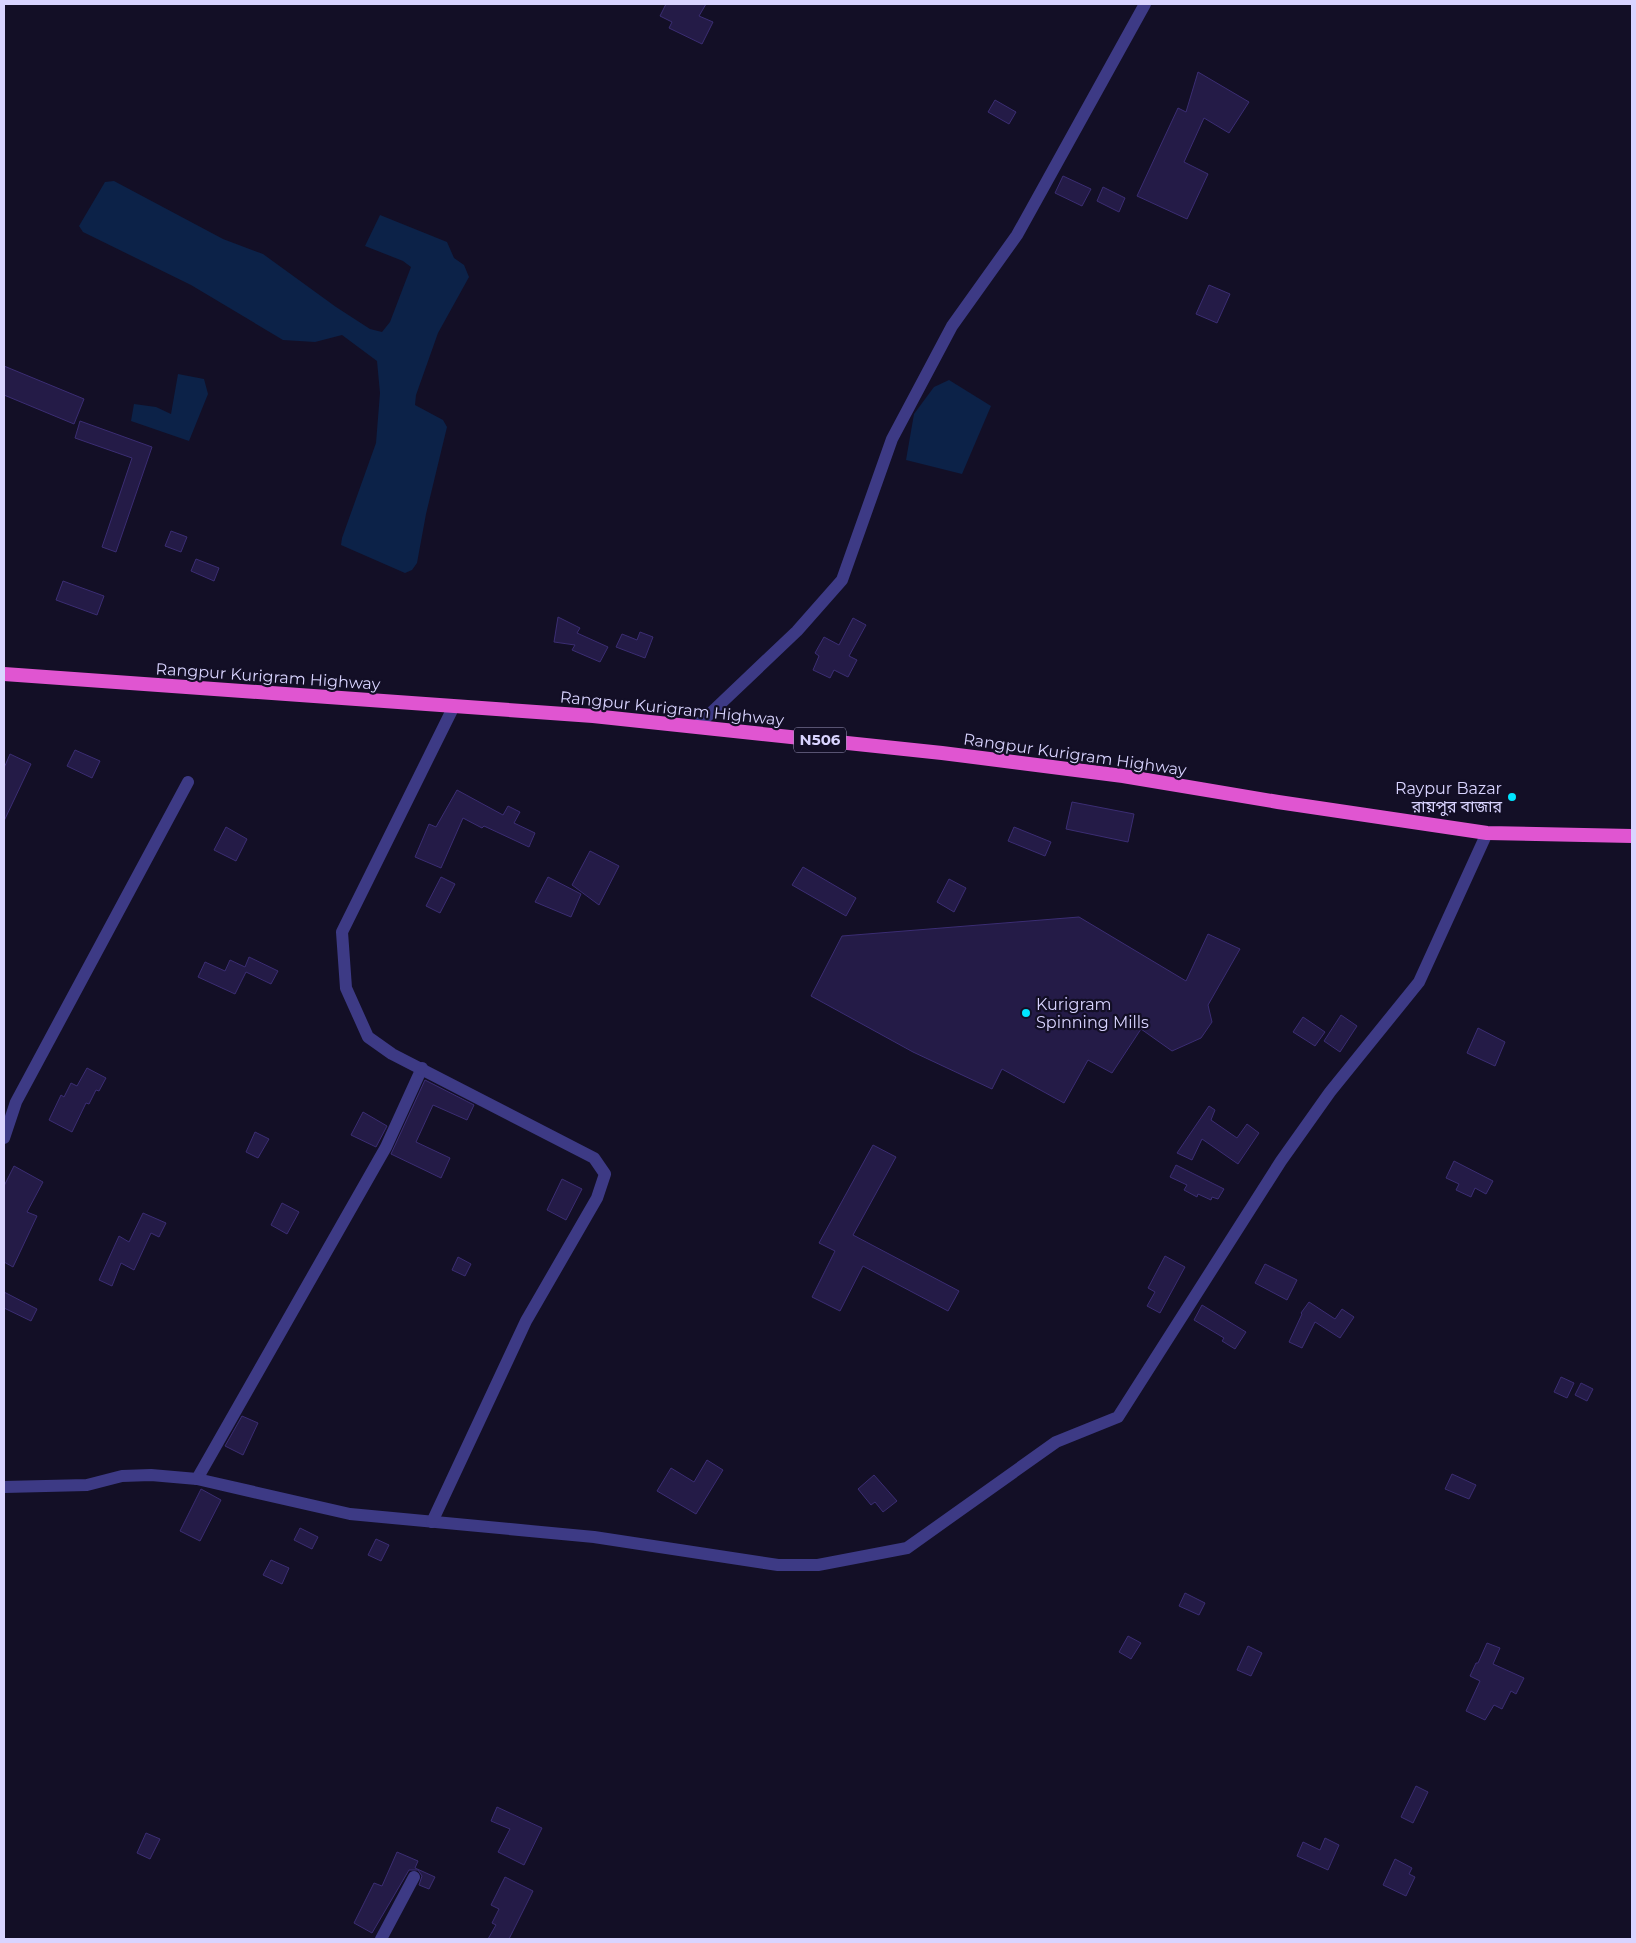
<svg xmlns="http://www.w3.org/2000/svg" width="1636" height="1943" font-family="Montserrat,'Noto Sans Bengali',sans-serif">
  <rect width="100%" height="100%" fill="#130f26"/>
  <g fill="#0c2248">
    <polygon points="114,181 223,239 263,254 336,307 370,329 382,332 390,322 411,267 403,261 365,246 380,215 447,242 454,258 464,265 469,277 438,333 416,395 415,405 443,420 447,427 426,514 417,563 412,570 405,573 341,545 342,538 376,443 380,393 377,361 342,335 315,342 283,340 191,285 83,232 79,226 105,182"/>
    <polygon points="178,374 204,379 208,394 189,441 131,421 134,404 156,407 171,414"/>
    <polygon points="949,380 991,406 962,474 906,460 914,414 934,387"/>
  </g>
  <g fill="#241b47" stroke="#3b2d73">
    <polygon points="666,4 706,4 699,16 713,22 702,44 669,28 672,22 660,16"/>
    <polygon points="1198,72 1249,102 1229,133 1204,118 1184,162 1208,174 1187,219 1137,196 1178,108 1186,112"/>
    <polygon points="995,100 1016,112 1009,124 988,112"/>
    <polygon points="1063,176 1091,189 1082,206 1055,193"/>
    <polygon points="1103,187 1125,198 1119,212 1097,201"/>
    <polygon points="1209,285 1230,294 1217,323 1196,314"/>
    <polygon points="4,366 84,399 74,424 4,395"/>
    <polygon points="80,421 152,447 116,552 102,547 132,458 75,438"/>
    <polygon points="171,531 187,537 181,552 165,546"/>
    <polygon points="196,559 219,568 214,581 191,571"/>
    <polygon points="63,581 104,596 97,615 56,600"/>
    <polygon points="558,617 580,628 577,633 608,647 600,662 572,650 575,645 554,642"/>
    <polygon points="853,618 866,625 849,656 857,660 848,677 834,670 830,678 813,670 819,656 815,653 824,637 839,645"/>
    <polygon points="640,632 653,637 645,658 616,647 622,634 637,640"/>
    <polygon points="75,750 100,761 92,778 67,766"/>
    <polygon points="10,754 31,764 4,821 4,768"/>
    <polygon points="457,790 503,815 508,806 520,812 514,823 535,833 529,847 484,826 482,828 463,818 441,868 415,857 429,824 436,827"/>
    <polygon points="1072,802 1134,814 1128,842 1066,829"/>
    <polygon points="226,827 247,839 236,861 214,850"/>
    <polygon points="1014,827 1051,842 1045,856 1008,841"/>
    <polygon points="590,851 619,866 599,905 572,885"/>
    <polygon points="803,867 856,898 846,916 792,885"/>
    <polygon points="441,877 455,884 440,913 426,906"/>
    <polygon points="548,877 581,894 571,917 535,902"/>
    <polygon points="949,879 966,888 954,912 937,902"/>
    <polygon points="1079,917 1186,981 1208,934 1240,949 1208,1005 1212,1022 1201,1038 1172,1051 1141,1029 1112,1073 1088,1060 1064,1103 1002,1069 992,1089 913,1052 811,996 842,936"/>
    <polygon points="249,957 278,971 271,984 246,972 235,994 198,977 205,962 225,971 230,960 245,967"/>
    <polygon points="1341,1015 1357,1026 1340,1052 1324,1041"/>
    <polygon points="1303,1017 1325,1032 1315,1046 1293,1032"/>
    <polygon points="1478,1028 1505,1042 1495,1066 1467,1053"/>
    <polygon points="87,1068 106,1078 99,1091 96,1090 89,1104 86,1103 72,1132 49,1120 61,1095 64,1097 71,1083 77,1086"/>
    <polygon points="425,1080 474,1105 467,1120 433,1105 416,1142 450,1158 441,1178 391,1154"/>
    <polygon points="1209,1106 1215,1110 1211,1120 1237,1138 1247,1124 1259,1133 1238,1164 1202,1139 1192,1160 1177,1153"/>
    <polygon points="363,1112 387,1126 376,1147 351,1135"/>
    <polygon points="255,1132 269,1139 258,1158 246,1152"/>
    <polygon points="873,1145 896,1157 853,1235 959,1291 948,1311 863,1266 840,1311 812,1297 835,1251 819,1243"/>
    <polygon points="1454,1161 1493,1181 1486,1194 1475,1188 1471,1197 1456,1190 1459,1184 1446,1178"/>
    <polygon points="1176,1165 1224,1189 1218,1199 1212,1197 1211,1200 1198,1194 1197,1197 1184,1190 1187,1185 1170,1177"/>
    <polygon points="14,1166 43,1182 27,1212 37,1216 13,1267 4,1262 4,1186"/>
    <polygon points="562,1179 582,1189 566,1220 547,1210"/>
    <polygon points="282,1203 299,1212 287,1234 271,1225"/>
    <polygon points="143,1213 166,1223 159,1237 151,1233 134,1270 121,1263 112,1286 99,1280 119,1236 129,1242"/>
    <polygon points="1165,1256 1185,1267 1160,1313 1147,1306 1155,1292 1148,1288"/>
    <polygon points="458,1257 471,1264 465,1276 452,1270"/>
    <polygon points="1265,1264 1297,1280 1287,1300 1255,1283"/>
    <polygon points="4,1292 37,1309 31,1321 4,1308"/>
    <polygon points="1309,1302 1335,1319 1342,1309 1354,1317 1340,1338 1315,1322 1302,1348 1289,1342 1302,1314 1301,1313"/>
    <polygon points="1202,1305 1246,1332 1235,1349 1222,1341 1224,1338 1194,1320"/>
    <polygon points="1561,1377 1574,1383 1567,1398 1554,1392"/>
    <polygon points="1581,1383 1593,1389 1587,1401 1575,1395"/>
    <polygon points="242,1416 258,1423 243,1455 225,1446"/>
    <polygon points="707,1460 723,1470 696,1514 657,1491 671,1468 694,1482"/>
    <polygon points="1452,1474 1476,1485 1469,1499 1445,1489"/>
    <polygon points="874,1475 897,1501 883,1512 875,1502 871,1505 858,1489"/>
    <polygon points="201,1489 221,1500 200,1541 180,1531"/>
    <polygon points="300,1528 318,1537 312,1549 294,1540"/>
    <polygon points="376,1539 389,1545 381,1561 368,1555"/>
    <polygon points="271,1560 289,1568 282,1584 263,1575"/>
    <polygon points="1185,1593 1205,1603 1199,1615 1179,1606"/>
    <polygon points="1128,1636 1141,1643 1131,1659 1119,1652"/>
    <polygon points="1487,1643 1500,1648 1493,1664 1524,1678 1516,1694 1511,1691 1502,1709 1494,1705 1485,1720 1466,1711 1480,1681 1470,1676 1476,1663 1478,1663"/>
    <polygon points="1248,1646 1262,1653 1251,1676 1237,1670"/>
    <polygon points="1416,1786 1428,1792 1413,1823 1401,1817"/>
    <polygon points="497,1807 542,1828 524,1865 498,1852 510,1829 491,1821"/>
    <polygon points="146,1833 160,1839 150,1859 137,1853"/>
    <polygon points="1325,1838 1339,1845 1328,1870 1297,1856 1303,1842 1320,1850"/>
    <polygon points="397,1852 418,1861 415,1868 435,1877 429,1889 419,1885 422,1876 418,1870 409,1870 372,1933 354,1923 374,1883 382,1886"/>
    <polygon points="1395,1859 1412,1868 1409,1874 1415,1877 1406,1896 1383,1885"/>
    <polygon points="505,1877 533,1891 509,1939 488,1939 496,1925 492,1923 499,1909 491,1905"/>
  </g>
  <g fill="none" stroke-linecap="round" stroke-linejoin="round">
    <g stroke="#3d3a85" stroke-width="12">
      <polyline points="696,727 797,631 842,580 892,439 952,326 1017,235 1145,4"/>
      <polyline points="4,1138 16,1102 188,782"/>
      <polyline points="197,1479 386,1147 422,1068"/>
      <polyline points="4,1487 87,1485 122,1476 151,1475 197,1479 350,1514 594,1537 778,1565 818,1565 907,1548 1056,1442 1118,1417 1281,1161 1330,1092 1419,982 1487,833"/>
      <polyline points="432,1522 526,1321 597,1198 605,1174 594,1158 392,1054 368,1037 346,988 342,932 454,706"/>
      <polyline points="381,1939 414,1877"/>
    </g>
    <polyline stroke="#e055d1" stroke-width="14" points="4,674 593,716 942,753 1123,776 1278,802 1487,833 1632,836"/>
  </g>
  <g fill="#00e5ff" stroke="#130f26" stroke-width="2">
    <circle cx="1512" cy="797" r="5"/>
    <circle cx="1026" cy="1013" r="5"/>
  </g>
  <g text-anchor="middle" stroke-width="4.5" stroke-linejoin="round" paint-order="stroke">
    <rect fill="#130f26" stroke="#9e99be" stroke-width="1" x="794" y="727.5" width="52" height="25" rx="4"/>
    <g font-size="15" font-weight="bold" fill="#d9d4ff">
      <text x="820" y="745">N506</text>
    </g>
    <g font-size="16" fill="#d9d4ff" stroke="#130f26">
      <text transform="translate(268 676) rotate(4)" y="6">Rangpur Kurigram Highway</text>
      <text transform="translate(672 708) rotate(6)" y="6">Rangpur Kurigram Highway</text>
      <text transform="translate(1075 754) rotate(8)" y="6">Rangpur Kurigram Highway</text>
    </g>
    <g font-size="16" fill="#d9d4ff" stroke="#130f26" text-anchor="end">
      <text x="1502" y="794">Raypur Bazar<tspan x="1502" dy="18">রায়পুর বাজার</tspan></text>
      <text x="1036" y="1010" text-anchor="start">Kurigram<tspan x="1036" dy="18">Spinning Mills</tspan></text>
    </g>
  </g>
  <rect width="1636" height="1943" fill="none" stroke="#d9d4ff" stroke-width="10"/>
</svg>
